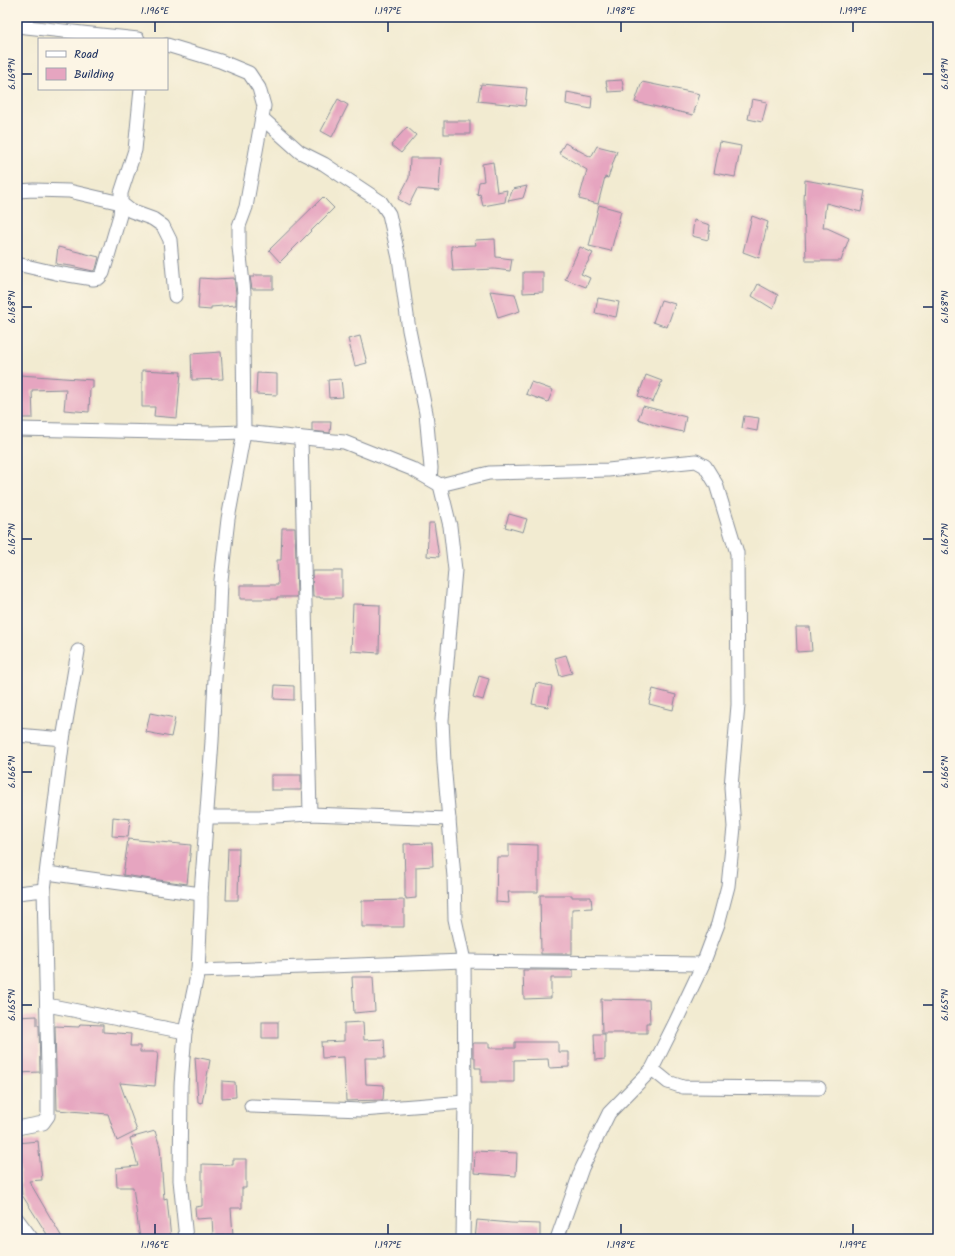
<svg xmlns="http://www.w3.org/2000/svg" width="955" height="1256" font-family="Kalam,sans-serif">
  <rect width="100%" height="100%" fill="#fcf5e5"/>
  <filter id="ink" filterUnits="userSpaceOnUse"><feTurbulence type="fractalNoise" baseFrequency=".025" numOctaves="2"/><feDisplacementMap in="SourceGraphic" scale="8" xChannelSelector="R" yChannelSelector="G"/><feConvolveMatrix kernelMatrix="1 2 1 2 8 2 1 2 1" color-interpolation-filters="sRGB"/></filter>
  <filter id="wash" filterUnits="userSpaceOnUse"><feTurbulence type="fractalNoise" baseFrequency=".012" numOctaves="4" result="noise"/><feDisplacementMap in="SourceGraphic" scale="16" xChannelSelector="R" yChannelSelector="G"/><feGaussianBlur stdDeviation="0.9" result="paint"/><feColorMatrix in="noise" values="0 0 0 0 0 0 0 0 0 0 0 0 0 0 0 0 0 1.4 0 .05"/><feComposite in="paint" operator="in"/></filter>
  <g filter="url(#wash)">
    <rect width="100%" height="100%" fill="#f2ebd1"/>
    <g id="blocks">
      <g fill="#e6a5c0">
        <polygon points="622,80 624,91 608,92 606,81"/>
        <polygon points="642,82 700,94 693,115 635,102"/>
        <polygon points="481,84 527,88 525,106 478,101"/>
        <polygon points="567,92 592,97 591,109 566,104"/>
        <polygon points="338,99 348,105 332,137 321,131"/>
        <polygon points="752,99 767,102 762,122 748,119"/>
        <rect x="444" y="121" width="26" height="13"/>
        <polygon points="407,127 416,135 401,153 391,145"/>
        <polygon points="720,142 741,146 735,177 714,173"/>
        <polygon points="565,143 591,157 597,146 617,151 608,178 605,177 598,204 579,199 587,170 559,153"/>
        <polygon points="410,158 441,158 439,191 417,189 409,205 398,199 409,178"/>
        <polygon points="493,162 497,192 507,190 505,202 483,206 480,194 477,195 479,182 484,181 482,164"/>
        <polygon points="805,180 865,191 861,212 826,203 823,228 827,228 849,238 841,261 806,261 804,201"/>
        <polygon points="527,186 523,198 508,201 513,189"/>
        <polygon points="323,197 334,208 280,262 269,250"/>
        <polygon points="599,205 621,211 611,251 589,246"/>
        <polygon points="752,216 768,222 759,258 743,252"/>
        <polygon points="694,220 710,225 708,240 692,236"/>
        <polygon points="495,239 496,257 512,259 510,271 494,269 453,271 451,246 476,245 475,240"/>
        <polygon points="58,247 99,257 96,269 93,271 71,266 56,264"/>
        <polygon points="580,247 593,253 581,274 590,278 586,287 565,279"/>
        <polygon points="523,272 543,272 543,292 523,293"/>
        <polygon points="254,275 273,275 273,289 252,289 250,277 254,277"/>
        <polygon points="200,278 215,279 234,278 236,293 236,305 211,307 211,310 198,309"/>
        <polygon points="758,284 778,295 773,309 752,296"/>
        <polygon points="490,291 515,294 520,311 498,318"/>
        <polygon points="598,298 619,302 616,317 595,313"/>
        <polygon points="661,300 675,304 667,327 653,322"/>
        <polygon points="360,336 367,363 355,366 348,339"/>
        <polygon points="221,352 223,379 192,380 191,354"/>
        <polygon points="142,370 181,372 177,418 154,416 155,407 142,407"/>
        <polygon points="257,373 277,374 277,395 256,394"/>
        <polygon points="20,375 93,380 93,388 90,388 89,412 64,410 66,389 32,390 33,418 17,418 17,378 20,378"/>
        <polygon points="646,375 662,381 653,402 638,396"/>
        <polygon points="341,379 343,397 329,398 328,380"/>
        <polygon points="531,382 553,390 548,402 526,394"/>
        <polygon points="643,406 686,417 683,432 657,426 638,419"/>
        <polygon points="744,416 759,418 757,431 742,428"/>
        <polygon points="312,422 331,422 330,433 312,431"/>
        <polygon points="509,514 527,519 523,532 505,527"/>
        <polygon points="429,523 434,523 439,557 427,556"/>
        <polygon points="282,528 295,528 297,597 277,597 277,599 240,599 240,585 278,585 277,560 281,560"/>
        <polygon points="312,571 342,571 342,598 320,598 320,597 313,597"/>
        <polygon points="353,604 380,605 379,653 351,651"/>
        <polygon points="796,627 810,627 812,651 797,652"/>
        <polygon points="566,655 572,673 560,676 555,658"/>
        <polygon points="479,676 489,679 483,700 473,697"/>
        <polygon points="536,683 552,686 548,707 532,704"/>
        <polygon points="275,685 294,686 294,700 274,699"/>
        <polygon points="653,689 676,695 673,710 649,704"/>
        <polygon points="150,713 175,718 171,737 146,732"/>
        <rect x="271" y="775" width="30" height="15"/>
        <polygon points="113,817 130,819 128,837 112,836"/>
        <polygon points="128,839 191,845 187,884 123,875"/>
        <polygon points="432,843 433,866 416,867 416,898 406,899 406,897 405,897 405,880 404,844"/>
        <polygon points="509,844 538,845 538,892 508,892 509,903 496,902 497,857 509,857"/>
        <polygon points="228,848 239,848 238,900 226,900"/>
        <polygon points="540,895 572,895 572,897 591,897 592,908 572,909 572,954 541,954"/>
        <polygon points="404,900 404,927 362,927 362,901"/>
        <polygon points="523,970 573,970 573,978 551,978 551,998 524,999"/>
        <polygon points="352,977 373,977 375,1011 354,1013"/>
        <polygon points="601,999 649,1000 650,1023 647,1023 647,1033 602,1033"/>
        <polygon points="37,1016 37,1025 39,1025 40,1072 17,1073 17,1017"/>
        <rect x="262" y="1022" width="16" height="16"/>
        <polygon points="363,1022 364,1040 384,1039 385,1058 365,1058 366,1084 384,1085 383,1100 346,1101 344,1057 322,1058 321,1042 344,1041 344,1023"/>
        <polygon points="80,1024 103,1025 103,1032 131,1034 130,1046 140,1046 140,1052 158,1052 155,1086 120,1083 137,1131 117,1141 108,1114 57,1110 55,1026 79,1027"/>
        <polygon points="594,1034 605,1034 605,1059 595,1060"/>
        <polygon points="515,1042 558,1042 558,1052 569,1052 569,1067 549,1068 548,1059 514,1060 514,1082 481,1082 481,1068 475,1068 475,1057 473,1057 473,1043 489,1043 489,1048 515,1048"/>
        <polygon points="195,1057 210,1060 202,1103 198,1102"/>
        <polygon points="222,1081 235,1082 236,1097 222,1098"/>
        <polygon points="155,1131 160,1147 164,1199 167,1198 171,1239 140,1239 133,1187 117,1187 116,1168 138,1166 130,1138"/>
        <polygon points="38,1141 42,1180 29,1181 63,1239 50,1239 22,1195 17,1143"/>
        <polygon points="475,1151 517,1153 516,1176 474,1173"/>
        <polygon points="233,1159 246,1159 246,1188 242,1188 242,1208 231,1208 233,1235 213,1236 212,1218 196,1219 195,1207 202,1206 202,1164 233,1165"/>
        <polygon points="477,1220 511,1223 540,1224 540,1239 475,1239"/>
      </g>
    </g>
  </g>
  <g filter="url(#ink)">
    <use href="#blocks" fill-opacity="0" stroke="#868d98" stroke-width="1"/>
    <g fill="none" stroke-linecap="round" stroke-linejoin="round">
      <g stroke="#868d98" stroke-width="15">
        <g id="street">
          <polyline points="17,26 138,39"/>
          <polyline points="167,45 220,61 249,73 259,88 264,106 246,207 239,226 239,247 244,293 243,336 244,432 228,519 221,580 219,633 215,678 212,741 201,894 201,907 198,971 185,1032 181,1085 180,1180 186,1239"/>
          <polyline points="141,89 135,150 121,193 121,203 131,211 153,219 163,226 170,240 175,296"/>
          <polyline points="262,118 300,152 324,164 381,202 389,214 399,258 409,330 426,413 431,468 430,479"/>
          <polyline points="17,191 34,190 69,191 121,203 120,215 103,273 99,278 93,279 56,273 17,264"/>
          <polyline points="17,429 211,433 244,432 344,442 412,469 440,485 489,473 608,470 696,461 705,466 716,484 737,553 738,705 731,787 734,827 728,886 718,924 703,964 676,1021 652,1069 609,1113 582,1168 557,1239"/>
          <polyline points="301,438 310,814"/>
          <polyline points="440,485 450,526 455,570 442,720 444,763 454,877 455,919 464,961 465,1102 463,1239"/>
          <polyline points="17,735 63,739"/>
          <polyline points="206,817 259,817 310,814 449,819"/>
          <polyline points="47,873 201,894"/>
          <polyline points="17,893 44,890"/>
          <polyline points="198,971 464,961 703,964"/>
          <polyline points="47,1005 185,1032"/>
          <polyline points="652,1069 668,1082 683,1087 819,1088"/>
          <polyline points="251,1106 362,1110 465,1102"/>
          <polyline points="17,1128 43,1123 48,1116 48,1071 44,890 63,739 78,651"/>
          <polyline points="17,1219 32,1239"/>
        </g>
      </g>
      <use href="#street" stroke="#fff" stroke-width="13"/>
    </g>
  </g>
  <path fill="none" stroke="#1b2f5e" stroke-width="1.5" d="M155 22V32M388 22V32M621 22V32M853 22V32M22 74H32M923 74H933M22 307H32M923 307H933M22 539H32M923 539H933M22 772H32M923 772H933M22 1005H32M923 1005H933M155 1224V1234M388 1224V1234M621 1224V1234M853 1224V1234"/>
  <rect width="955" height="1256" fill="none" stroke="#fcf5e5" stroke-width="44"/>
  <rect x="38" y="38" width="130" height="52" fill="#fcf5e5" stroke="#a2a6af"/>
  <rect x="46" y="51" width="20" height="6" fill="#ffffff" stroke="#a2a6af"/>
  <text x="74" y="58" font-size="12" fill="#1b2f5e">Road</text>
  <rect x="46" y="68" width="20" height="12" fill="#e6a5c0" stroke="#a2a6af"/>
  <text x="74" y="78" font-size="12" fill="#1b2f5e">Building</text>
  <rect x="22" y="22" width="911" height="1212" fill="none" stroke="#1b2f5e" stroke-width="1.5"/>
  <g font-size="10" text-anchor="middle" fill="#1b2f5e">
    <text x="155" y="14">1.196°E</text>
    <text x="388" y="14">1.197°E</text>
    <text x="621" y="14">1.198°E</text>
    <text x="853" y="14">1.199°E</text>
    <text transform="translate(11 74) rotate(-90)" y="4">6.169°N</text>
    <text transform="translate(944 74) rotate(-90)" y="4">6.169°N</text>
    <text transform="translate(11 307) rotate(-90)" y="4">6.168°N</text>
    <text transform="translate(944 307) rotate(-90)" y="4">6.168°N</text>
    <text transform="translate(11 539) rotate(-90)" y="4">6.167°N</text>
    <text transform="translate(944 539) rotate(-90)" y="4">6.167°N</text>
    <text transform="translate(11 772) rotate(-90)" y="4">6.166°N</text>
    <text transform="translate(944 772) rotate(-90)" y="4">6.166°N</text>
    <text transform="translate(11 1005) rotate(-90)" y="4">6.165°N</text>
    <text transform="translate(944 1005) rotate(-90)" y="4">6.165°N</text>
    <text x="155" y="1248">1.196°E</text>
    <text x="388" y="1248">1.197°E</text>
    <text x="621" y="1248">1.198°E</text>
    <text x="853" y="1248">1.199°E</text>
  </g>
</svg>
